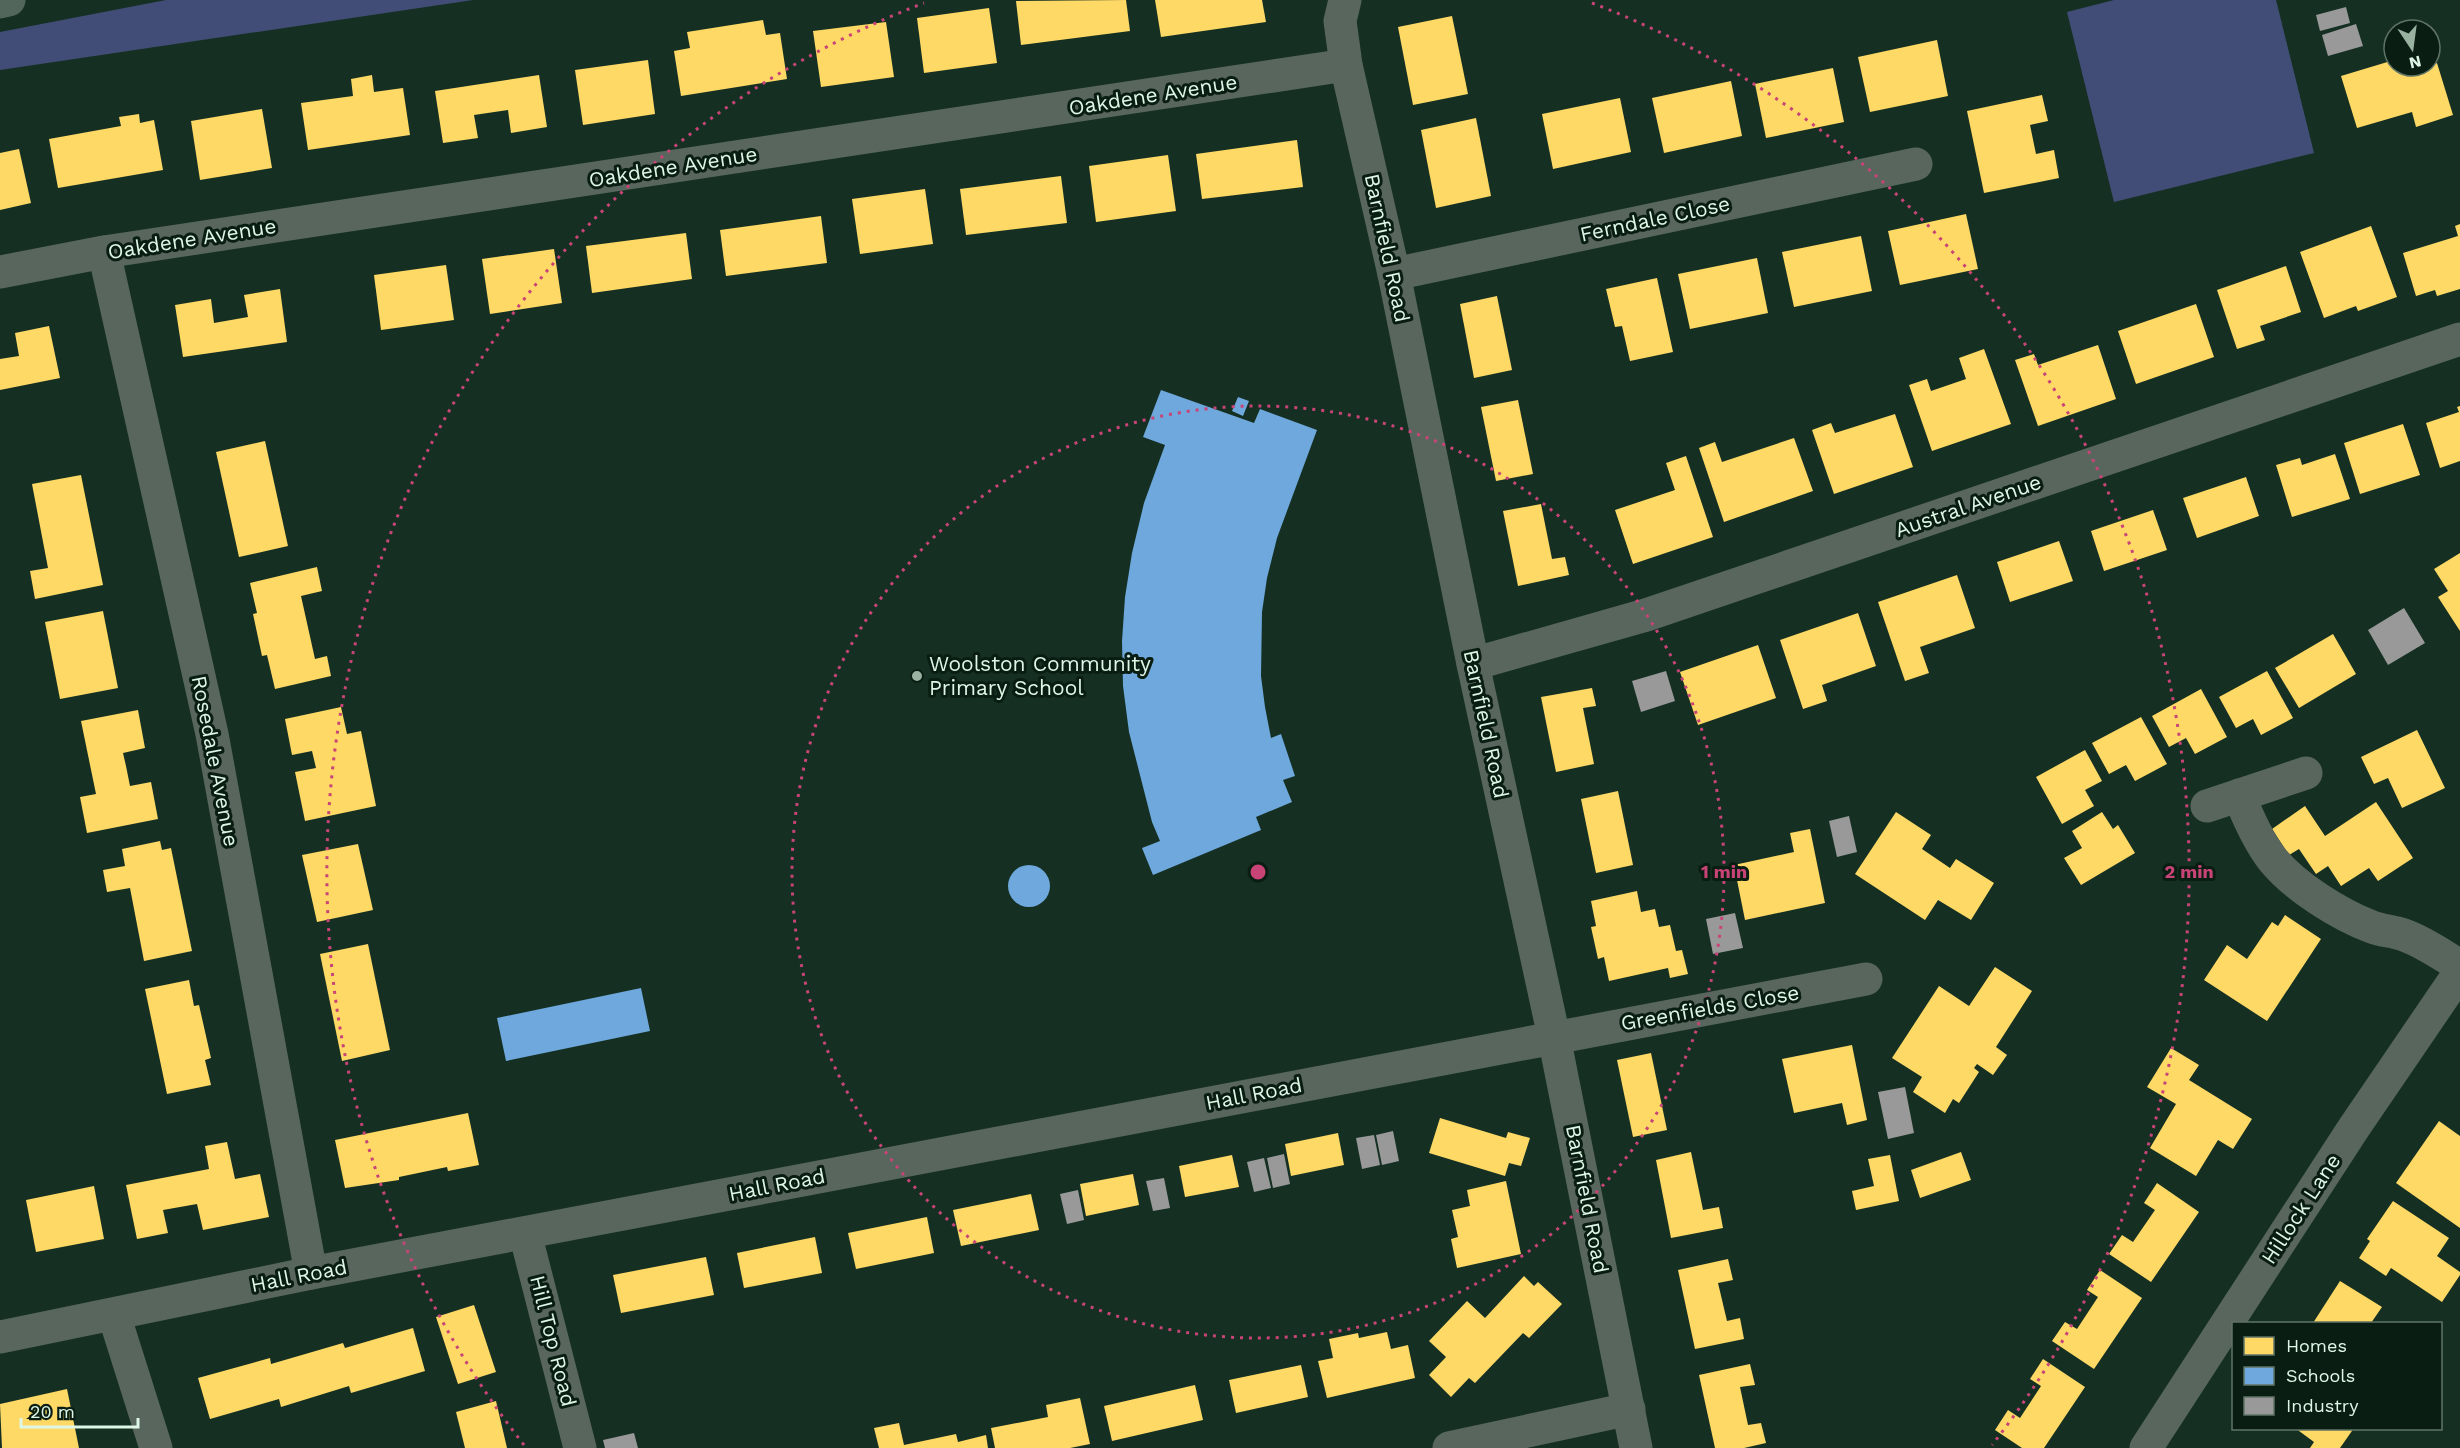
<svg xmlns="http://www.w3.org/2000/svg" width="2460" height="1448" font-family="'Work Sans',sans-serif">
  <rect width="100%" height="100%" fill="#153022"/>
  <g fill="#424d77">
    <polygon points="166,0 473,0 0,70 0,32"/>
    <polygon points="2114,0 2276,0 2314,153 2114,202 2067,12"/>
  </g>
  <g fill="#ffd966">
    <polygon points="1126,0 1130,31 1021,45 1016,1"/>
    <polygon points="1155,0 1262,0 1266,22 1161,37"/>
    <polygon points="989,8 997,63 924,73 917,18"/>
    <polygon points="1452,16 1468,94 1413,105 1398,27"/>
    <polygon points="763,20 766,35 780,33 787,79 681,96 674,51 690,48 687,32"/>
    <polygon points="886,22 894,77 821,87 813,31"/>
    <polygon points="1937,40 1948,96 1870,112 1858,57"/>
    <polygon points="648,60 655,114 583,125 575,70"/>
    <polygon points="2394,60 2394,66 2421,68 2437,63 2453,115 2416,127 2412,112 2357,128 2341,76"/>
    <polygon points="1833,68 1844,122 1766,138 1755,84"/>
    <polygon points="372,75 374,92 403,88 410,135 308,150 301,103 353,96 351,79"/>
    <polygon points="539,75 547,127 511,133 508,110 474,115 478,138 443,143 435,91"/>
    <polygon points="1731,81 1742,136 1664,153 1652,98"/>
    <polygon points="2042,95 2048,121 2030,125 2036,154 2054,150 2059,178 1984,193 1967,111"/>
    <polygon points="1620,98 1631,152 1553,169 1542,114"/>
    <polygon points="262,109 272,168 200,180 191,121"/>
    <polygon points="139,114 140,123 154,120 163,170 58,188 49,139 121,126 119,117"/>
    <polygon points="1476,118 1491,196 1436,208 1421,130"/>
    <polygon points="1297,140 1303,187 1202,199 1196,154"/>
    <polygon points="19,149 31,203 0,210 0,153"/>
    <polygon points="1168,155 1176,211 1096,222 1089,166"/>
    <polygon points="1061,176 1067,223 966,235 960,189"/>
    <polygon points="925,189 933,244 860,254 852,199"/>
    <polygon points="1966,214 1978,269 1900,285 1888,231"/>
    <polygon points="821,216 827,263 726,276 720,230"/>
    <polygon points="2460,224 2460,289 2437,296 2435,290 2416,296 2403,253 2458,236 2455,226"/>
    <polygon points="2371,226 2397,297 2358,311 2356,306 2324,318 2300,252"/>
    <polygon points="686,233 692,279 592,293 586,246"/>
    <polygon points="1861,236 1872,291 1794,307 1782,252"/>
    <polygon points="554,249 562,303 490,314 482,259"/>
    <polygon points="1757,258 1768,313 1690,329 1678,274"/>
    <polygon points="446,265 454,320 381,330 374,275"/>
    <polygon points="2286,266 2301,312 2260,326 2265,340 2237,349 2217,290"/>
    <polygon points="1657,278 1673,352 1630,361 1622,326 1615,327 1606,289"/>
    <polygon points="280,289 287,342 183,357 175,305 211,299 214,323 248,317 244,295"/>
    <polygon points="1497,296 1512,370 1474,378 1460,304"/>
    <polygon points="2196,304 2214,357 2136,384 2118,331"/>
    <polygon points="49,326 60,378 0,390 0,359 19,356 15,333"/>
    <polygon points="2098,345 2116,399 2038,426 2015,360 2034,354 2038,365"/>
    <polygon points="1984,349 2011,424 1932,451 1909,385 1927,379 1931,391 1966,379 1959,358"/>
    <polygon points="1518,400 1533,474 1496,481 1481,407"/>
    <polygon points="2460,406 2460,461 2440,468 2426,423 2459,412 2457,407"/>
    <polygon points="1895,414 1913,467 1834,494 1812,430 1831,423 1835,433"/>
    <polygon points="2403,424 2420,475 2360,494 2344,443"/>
    <polygon points="1794,438 1813,491 1724,522 1699,448 1715,442 1722,462"/>
    <polygon points="265,441 288,546 239,557 216,452"/>
    <polygon points="2335,454 2350,499 2292,517 2276,465 2300,458 2302,465"/>
    <polygon points="1686,456 1713,537 1633,564 1615,510 1675,490 1666,463"/>
    <polygon points="81,475 103,585 35,599 30,571 48,568 32,484"/>
    <polygon points="2246,477 2259,516 2197,538 2183,498"/>
    <polygon points="1541,504 1552,559 1565,557 1569,575 1518,586 1503,511"/>
    <polygon points="2153,510 2167,550 2104,571 2091,531"/>
    <polygon points="2059,541 2073,581 2010,602 1997,562"/>
    <polygon points="2460,553 2460,631 2438,597 2448,591 2434,569"/>
    <polygon points="317,567 322,591 301,596 315,659 327,656 331,676 275,689 267,655 262,656 253,614 257,613 250,583"/>
    <polygon points="1957,575 1975,628 1920,647 1929,673 1905,681 1878,602"/>
    <polygon points="103,611 118,688 60,699 45,622"/>
    <polygon points="1858,613 1876,666 1822,685 1827,701 1803,709 1780,640"/>
    <polygon points="2333,634 2356,674 2299,708 2275,668"/>
    <polygon points="1758,645 1776,698 1698,725 1680,672"/>
    <polygon points="2267,671 2293,718 2261,735 2253,719 2236,728 2219,697"/>
    <polygon points="1592,688 1596,706 1583,708 1594,764 1556,772 1541,697"/>
    <polygon points="2201,689 2227,737 2195,754 2186,738 2169,747 2152,716"/>
    <polygon points="341,707 347,734 361,731 376,806 305,821 295,772 316,768 312,751 292,755 285,719"/>
    <polygon points="138,710 145,748 123,753 126,766 130,786 151,782 158,819 87,833 80,797 96,794 81,721"/>
    <polygon points="2141,717 2167,764 2135,781 2126,765 2109,774 2092,743"/>
    <polygon points="2417,730 2445,788 2402,808 2388,778 2374,784 2361,757"/>
    <polygon points="2085,750 2102,781 2085,790 2094,806 2062,824 2036,777"/>
    <polygon points="1618,791 1633,865 1596,873 1581,799"/>
    <polygon points="2376,802 2413,858 2378,881 2369,868 2341,886 2328,866 2316,874 2299,849 2289,855 2272,829 2305,806 2325,836"/>
    <polygon points="1896,812 1931,835 1922,849 1950,868 1956,859 1994,883 1971,920 1938,900 1925,920 1855,874"/>
    <polygon points="2102,812 2113,829 2118,825 2135,853 2081,885 2064,858 2082,848 2072,831"/>
    <polygon points="1810,829 1825,903 1745,920 1734,865 1794,852 1790,833"/>
    <polygon points="160,841 162,850 171,848 192,951 144,961 130,888 107,892 103,870 125,866 122,849"/>
    <polygon points="358,844 373,910 317,922 302,855"/>
    <polygon points="1637,891 1641,912 1655,909 1659,927 1670,925 1676,951 1682,950 1688,974 1670,978 1668,968 1609,981 1604,957 1598,959 1591,927 1596,926 1591,901"/>
    <polygon points="2285,915 2321,939 2267,1021 2204,980 2227,945 2247,959 2272,922 2278,926"/>
    <polygon points="368,944 390,1050 342,1061 320,954"/>
    <polygon points="1995,967 2032,991 1996,1047 2007,1055 1993,1075 1977,1064 1974,1068 1979,1072 1959,1103 1953,1099 1945,1113 1913,1092 1922,1077 1892,1058 1939,986 1969,1006"/>
    <polygon points="189,980 194,1006 199,1005 211,1058 205,1060 211,1085 167,1094 145,989"/>
    <polygon points="1852,1045 1867,1120 1847,1125 1842,1103 1794,1113 1782,1059"/>
    <polygon points="2171,1048 2199,1065 2189,1080 2252,1119 2233,1149 2218,1140 2196,1176 2150,1148 2176,1104 2147,1087"/>
    <polygon points="1651,1053 1667,1130 1633,1137 1617,1060"/>
    <polygon points="468,1113 479,1165 448,1171 447,1167 399,1177 399,1180 345,1188 335,1140"/>
    <polygon points="1440,1118 1506,1138 1508,1132 1530,1138 1521,1166 1509,1163 1505,1176 1429,1153"/>
    <polygon points="2439,1121 2460,1136 2460,1228 2396,1183"/>
    <polygon points="1338,1133 1344,1165 1291,1176 1285,1144"/>
    <polygon points="227,1142 235,1179 260,1174 269,1217 203,1230 197,1204 163,1210 168,1233 137,1239 126,1185 209,1169 205,1146"/>
    <polygon points="1691,1152 1703,1210 1719,1207 1723,1228 1671,1238 1656,1160"/>
    <polygon points="1961,1152 1971,1180 1920,1198 1911,1170"/>
    <polygon points="1232,1155 1239,1187 1185,1197 1179,1166"/>
    <polygon points="1890,1155 1899,1201 1856,1210 1852,1191 1874,1186 1868,1159"/>
    <polygon points="1133,1174 1139,1205 1086,1216 1080,1184"/>
    <polygon points="1506,1181 1521,1254 1457,1268 1451,1239 1458,1237 1452,1210 1470,1206 1467,1190"/>
    <polygon points="2157,1183 2199,1212 2151,1282 2109,1254 2122,1235 2133,1242 2155,1210 2144,1203"/>
    <polygon points="94,1186 104,1239 36,1252 26,1200"/>
    <polygon points="1031,1194 1039,1230 961,1246 953,1210"/>
    <polygon points="2393,1201 2449,1238 2437,1256 2460,1272 2460,1275 2442,1302 2391,1268 2386,1276 2359,1258 2370,1241 2367,1239"/>
    <polygon points="927,1217 934,1253 856,1269 848,1233"/>
    <polygon points="815,1237 822,1273 744,1288 737,1253"/>
    <polygon points="706,1257 714,1295 621,1313 613,1275"/>
    <polygon points="1728,1259 1733,1280 1718,1283 1727,1321 1740,1318 1744,1339 1695,1349 1678,1270"/>
    <polygon points="2100,1270 2142,1298 2094,1369 2052,1341 2065,1322 2077,1329 2098,1297 2087,1290"/>
    <polygon points="1524,1276 1534,1286 1538,1282 1562,1304 1529,1338 1523,1333 1475,1383 1469,1378 1451,1397 1429,1375 1446,1357 1429,1341 1467,1301 1485,1318"/>
    <polygon points="2340,1281 2382,1307 2371,1323 2313,1323"/>
    <polygon points="474,1305 496,1372 458,1384 436,1317"/>
    <polygon points="413,1328 425,1371 351,1393 349,1386 281,1407 279,1399 210,1419 198,1378 270,1358 271,1364 343,1343 345,1348"/>
    <polygon points="1387,1332 1391,1349 1408,1345 1415,1378 1327,1398 1318,1361 1333,1358 1329,1339 1358,1333 1359,1338"/>
    <polygon points="2043,1359 2085,1387 2044,1448 2022,1448 1995,1430 2008,1410 2020,1418 2041,1386 2030,1379"/>
    <polygon points="1750,1364 1755,1385 1740,1387 1748,1425 1761,1423 1766,1443 1744,1448 1715,1448 1699,1375"/>
    <polygon points="1301,1365 1308,1397 1236,1413 1229,1380"/>
    <polygon points="1195,1385 1203,1420 1112,1441 1104,1406"/>
    <polygon points="67,1389 79,1448 2,1448 0,1404"/>
    <polygon points="1080,1398 1090,1444 1070,1448 995,1448 991,1428 1048,1417 1046,1405"/>
    <polygon points="496,1401 507,1448 465,1448 456,1412"/>
    <polygon points="899,1423 904,1445 956,1434 958,1442 986,1435 988,1448 879,1448 874,1428"/>
    <polygon points="2295,1428 2354,1428 2340,1448 2310,1448 2314,1442"/>
  </g>
  <g fill="#6fa8dc">
    <polygon points="1161,390 1254,423 1260,409 1317,430 1277,538 1267,578 1262,612 1261,676 1265,707 1271,738 1281,734 1295,776 1283,780 1292,802 1256,817 1261,830 1153,875 1142,848 1160,841 1152,822 1129,732 1123,686 1122,641 1125,597 1132,553 1144,503 1165,445 1143,437"/>
    <polygon points="1238,397 1249,401 1243,416 1232,411"/>
    <circle cx="1029" cy="886" r="21"/>
    <polygon points="641,988 650,1031 506,1061 497,1018"/>
  </g>
  <g fill="#999">
    <polygon points="2346,7 2350,23 2320,31 2316,15"/>
    <polygon points="2356,24 2363,46 2328,56 2322,35"/>
    <polygon points="2404,608 2425,643 2388,665 2368,630"/>
    <polygon points="1666,671 1675,701 1641,712 1632,681"/>
    <polygon points="1849,816 1857,852 1837,857 1829,821"/>
    <polygon points="1735,913 1743,948 1713,954 1706,919"/>
    <polygon points="1905,1087 1914,1133 1888,1139 1878,1092"/>
    <polygon points="1393,1131 1399,1161 1382,1165 1376,1135"/>
    <polygon points="1374,1135 1380,1165 1362,1169 1356,1138"/>
    <polygon points="1284,1154 1290,1184 1273,1188 1267,1158"/>
    <polygon points="1264,1158 1271,1188 1254,1192 1247,1162"/>
    <polygon points="1164,1178 1170,1208 1153,1211 1146,1181"/>
    <polygon points="1078,1190 1084,1220 1067,1224 1060,1194"/>
    <polygon points="634,1433 638,1448 605,1448 603,1440"/>
  </g>
  <g fill="none" stroke-linecap="round" stroke-linejoin="round">
    <g stroke="#59665e" stroke-width="33">
      <polyline points="1345,0 1340,21 1346,65 1394,274 1473,664 1554,1037 1636,1448"/>
      <polyline points="104,252 212,734 311,1273"/>
      <polyline points="0,272 104,252 1346,65"/>
      <polyline points="1394,274 1916,164"/>
      <polyline points="1473,664 1646,615 2460,339"/>
      <path d="M2239 795C2248 818 2258 841 2273 860 2295 887 2340 915 2372 927 2382 931 2393 931 2404 935 2424 942 2442 955 2460 966"/>
      <polyline points="2207,806 2306,773"/>
      <polyline points="525,1233 580,1448"/>
      <polyline points="114,1315 156,1448"/>
      <polyline points="0,1337 311,1273 1866,979"/>
      <polyline points="1449,1448 1629,1409"/>
    </g>
    <polyline stroke="#59665e" stroke-width="33" points="2146,1448 2353,1129 2460,972"/>
    <polyline stroke="#53665c" stroke-width="33" points="0,2 9,0"/>
  </g>
  <g fill="none" stroke="#c84477" stroke-width="3" stroke-dasharray="3 6">
    <circle cx="1258" cy="872" r="466"/>
    <path d="M524 1445A931 931 0 0 1 924 3M1592 3A931 931 0 0 1 1992 1445"/>
  </g>
  <circle fill="#98b1a1" stroke="#0a1d12" stroke-width="2" cx="917" cy="676" r="6"/>
  <g text-anchor="middle" stroke-width="6" stroke-linejoin="round" paint-order="stroke">
    <g font-size="21" fill="#def6e5" stroke="#0a1d12">
      <text transform="translate(1153 95) rotate(-9)" y="7">Oakdene Avenue</text>
      <text transform="translate(673 167) rotate(-9)" y="7">Oakdene Avenue</text>
      <text transform="translate(1655 219) rotate(-12)" y="7">Ferndale Close</text>
      <text transform="translate(192 239) rotate(-9)" y="7">Oakdene Avenue</text>
      <text transform="translate(1387 248) rotate(78)" y="7">Barnfield Road</text>
      <text transform="translate(1968 506) rotate(-19)" y="7">Austral Avenue</text>
      <text transform="translate(1486 724) rotate(78)" y="7">Barnfield Road</text>
      <text transform="translate(215 761) rotate(79)" y="7">Rosedale Avenue</text>
      <text transform="translate(1710 1008) rotate(-10)" y="7">Greenfields Close</text>
      <text transform="translate(1254 1094) rotate(-11)" y="7">Hall Road</text>
      <text transform="translate(777 1185) rotate(-11)" y="7">Hall Road</text>
      <text transform="translate(1587 1199) rotate(79)" y="7">Barnfield Road</text>
      <text transform="translate(2301 1209) rotate(-57)" y="7">Hillock Lane</text>
      <text transform="translate(299 1276) rotate(-11)" y="7">Hall Road</text>
      <text transform="translate(553 1341) rotate(76)" y="7">Hill Top Road</text>
    </g>
    <g font-size="21" fill="#def6e5" stroke="#0a1d12" text-anchor="start">
      <text x="929" y="671">Woolston Community<tspan x="929" dy="24">Primary School</tspan></text>
    </g>
  </g>
  <circle cx="1258" cy="872" r="9" fill="#c84477" stroke="#0a1d12" stroke-width="3"/>
  <g font-size="18" text-anchor="middle" font-weight="bold" fill="#c84477" stroke="#0a1d12" stroke-width="6" stroke-linejoin="round" paint-order="stroke">
    <text x="1724" y="878">1 min</text>
    <text x="2189" y="878">2 min</text>
  </g>
  <rect x="2232" y="1322" width="210" height="108" fill="#0a1d12" stroke="#5f7466" stroke-width="1.5"/>
  <rect x="2244" y="1337" width="30" height="18" fill="#ffd966" stroke="#5f7466" stroke-width="1.5"/>
  <text x="2286" y="1352" font-size="18" fill="#def6e5">Homes</text>
  <rect x="2244" y="1367" width="30" height="18" fill="#6fa8dc" stroke="#5f7466" stroke-width="1.5"/>
  <text x="2286" y="1382" font-size="18" fill="#def6e5">Schools</text>
  <rect x="2244" y="1397" width="30" height="18" fill="#999999" stroke="#5f7466" stroke-width="1.5"/>
  <text x="2286" y="1412" font-size="18" fill="#def6e5">Industry</text>
  <g transform="translate(2412 48) rotate(167)"><circle r="28" fill="#0a1d12" stroke="#5f7466" stroke-width="1.5"/>
  <path d="M0-4.5L10 22L0 15L-10 22Z" fill="#98b1a1"/>
  <text y="-9" font-size="16" font-weight="bold" text-anchor="middle" fill="#def6e5">N</text>
  </g>
  <path d="M21 1418v9h117v-9" fill="none" stroke="#def6e5" stroke-width="3"/>
  <text x="30" y="1418" font-size="18" fill="#def6e5" stroke="#0a1d12" stroke-width="4.5" paint-order="stroke">20 m</text>
</svg>
